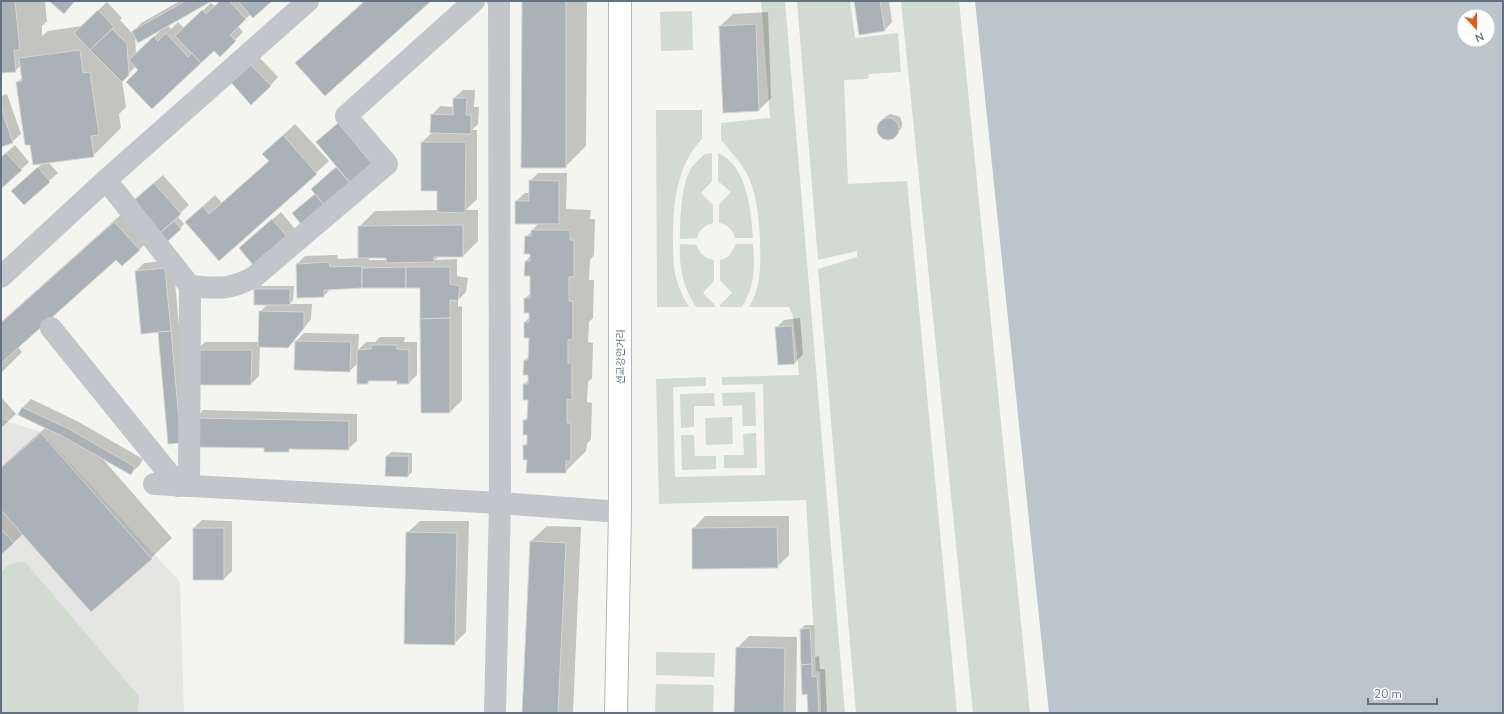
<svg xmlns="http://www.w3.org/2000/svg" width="1504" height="714" font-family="'Nunito Sans','Noto Sans KR',sans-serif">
  <rect width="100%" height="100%" fill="#f4f5f0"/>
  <polygon fill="#e5e6e4" points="1,417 3,420 41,432 180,582 184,713 1,713"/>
  <g fill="#d3dad0">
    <path d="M761 1H785L845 713H821L820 672 816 671 806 500 659 504 656 379 706 377V386L673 387 675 477 765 475 763 384 722 385V377L799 375 793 316 789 307H749C754 299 758 288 759 278 762 255 760 208 752 186 747 169 733 154 721 140V123L770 118Z"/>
    <polygon points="797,1 850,1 855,38 898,33 901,72 869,74 868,79 844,80 848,184 907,181 957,713 856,713 818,269 857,257 857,251 818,260"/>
    <polygon points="901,1 959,1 1030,713 973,713"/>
    <polygon points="692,11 693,50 661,51 660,12"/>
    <path d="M656 110H702V139C676 166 673 205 673 240 673 254 673 269 677 282 680 291 684 299 689 307H657Z"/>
    <path d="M712 153V181L701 193 713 205V223C705 225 699 230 697 238L680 239C680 220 681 183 692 167 696 162 700 158 705 154Z"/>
    <path d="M718 153C747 165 751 211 753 238H735C733 230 727 224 719 223V205L731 192 718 181Z"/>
    <path d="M680 244 697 245C699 253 705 259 714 260V281L703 293 715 305V307H696C683 286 679 269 680 244Z"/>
    <path d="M735 244H753C755 269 755 285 742 307H720V305L732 293 720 280V260C728 259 733 252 735 244Z"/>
    <polygon points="755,392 756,426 743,426 742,405 723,406 722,393"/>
    <polygon points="714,393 715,406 694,406 694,427 681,428 680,394"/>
    <polygon points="732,417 733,444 706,445 705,418"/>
    <polygon points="756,433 757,468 724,468 724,455 744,455 743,434"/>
    <polygon points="681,435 694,435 695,456 716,456 716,469 682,470"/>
    <polygon points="17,562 25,562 139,696 138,713 1,713 1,572 7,566"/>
    <polygon points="656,652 715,653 714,677 656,675"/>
    <polygon points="656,684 714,685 713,713 655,713"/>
  </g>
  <path fill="#bbc5cb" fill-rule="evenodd" d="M975 1H1503V713H1049ZM1464 16H1488V40H1464Z"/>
  <g fill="#0003" fill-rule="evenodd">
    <path d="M1 1H45L47 21 42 26V36L48 31 82 26 107 2 122 18 120 20 132 33 141 23 180 1H210L167 25 171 29 178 22 184 28 211 3 215 6 221 1H271L251 14 238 26 243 32 220 55 214 49 200 62 139 70 136 66 122 80 126 107 119 114 121 128 93 156 48 162 58 173 24 203 21 183 44 162 17 82 23 77 21 65 15 71 1 72ZM162 29 136 54 135 34Z"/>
    <polygon points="364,1 429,1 297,63 318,43"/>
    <polygon points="523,1 587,1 586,146 565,167"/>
    <polygon points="855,1 889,1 892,22 884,31"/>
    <polygon points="768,12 771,98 759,110 720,26 733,14"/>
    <polygon points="257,55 278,77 270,86 238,72"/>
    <path d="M463 90H475L474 107H479L478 124 472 130H477V199L466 210H478V241L463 256H439L435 260 457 259V276L468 278 466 292 458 300V307L462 306V400L450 412 421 287 331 288 324 296 297 264 305 256 337 255 338 259 359 258V227L375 211 438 210V190L422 142 433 132 432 115 440 106 454 107V98ZM369 257H387V260H369Z"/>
    <polygon points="7,94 21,134 12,142 1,146 1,96"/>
    <polygon points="890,114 895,115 900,117 902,122 902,127 895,137 890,139 885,139 880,136 877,131 878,126 885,117"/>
    <polygon points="346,116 380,156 302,224 297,209 316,194 312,189 337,166"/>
    <polygon points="295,124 329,161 220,260 186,222 215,195 222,203 270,161 263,154"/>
    <polygon points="15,145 29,162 2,187 1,157"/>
    <polygon points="538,173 567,173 566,209 591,210 590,219 595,219 594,255 590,260 589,280 594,280 593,318 589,322 588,342 593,343 592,378 588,382 587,402 592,403 591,439 587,444 586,451 565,472 528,459 524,446 528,441 528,434 524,421 528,416 529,399 524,384 529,380 529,374 524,374 525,360 530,355 530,337 525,322 530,317 525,298 531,293 531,275 526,261 531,255 526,237 539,223 516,201 525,193 530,193 530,181"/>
    <polygon points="163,175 189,205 177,216 184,224 168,240 159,230 139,250 116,259 18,347 22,352 1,373 1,322 135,202 134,201 142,193"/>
    <polygon points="281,212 295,229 287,237 248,240"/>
    <polygon points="173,260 189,434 181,442 159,331 136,271 144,263"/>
    <polygon points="259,286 294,286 293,300 290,304 312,304 311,319 296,338 260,346 259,376 251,384 197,350 205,342 259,342 260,312 268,304 255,290"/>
    <polygon points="800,318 803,354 795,363 779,364 776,328 784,320"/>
    <polygon points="304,333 359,334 358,350 366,342 375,342 380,337 405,337 404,342 417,342 417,375 409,383 398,380 370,380 367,383 358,363 350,371 295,369 296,341"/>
    <polygon points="1,397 16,414 1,428"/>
    <polygon points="31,399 77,421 143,459 139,466 130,474 101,457 172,538 151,558 91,611 23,534 1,554 1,467 46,427 23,407"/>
    <polygon points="203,410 357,414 357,441 348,449 292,448 288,451 265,447 195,419"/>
    <polygon points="391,452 412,453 412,472 408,476 386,475 387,456"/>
    <polygon points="705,516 789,516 789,555 777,567 693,529"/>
    <polygon points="202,520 232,521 232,571 224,579 194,528"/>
    <polygon points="420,521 469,521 466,632 454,644 407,533"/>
    <polygon points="547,526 581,527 573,713 523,713 531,541"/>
    <polygon points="805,625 814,625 815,657 819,656 820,669 825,669 827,713 809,713 808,693 801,629"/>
    <polygon points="749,636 797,637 796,713 735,713 737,648"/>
  </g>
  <g fill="#aab1b7" stroke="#d6d6d3">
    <polygon points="1,1 15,1 20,50 14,50 16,72 1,73"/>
    <polygon points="49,1 76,1 74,2 64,14"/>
    <polygon points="185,1 209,1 210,2 138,43 132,31"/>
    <polygon points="220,1 229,1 246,19 230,35 236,41 220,57 214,51 201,63 175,36 202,10 206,14"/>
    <polygon points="238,1 272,1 253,18"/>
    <polygon points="365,1 431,1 325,96 295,63"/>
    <polygon points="522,1 566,1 566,168 521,168"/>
    <polygon points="854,1 880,1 885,31 859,35"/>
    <polygon points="98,10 114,27 90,50 74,33"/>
    <polygon points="756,24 759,111 723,113 719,26"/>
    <polygon points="112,29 127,44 129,75 122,82 90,50"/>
    <polygon points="166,33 188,57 192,53 201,63 152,109 126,82 138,70 129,60 154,36 158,41"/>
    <polygon points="80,50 83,73 90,72 99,135 91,136 94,157 33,165 30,145 25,145 16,82 22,81 19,58"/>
    <polygon points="248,62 271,86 251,105 229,80"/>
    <polygon points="453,98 467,98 466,115 471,115 471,134 430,133 431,114 453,115"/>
    <polygon points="1,107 13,143 1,147"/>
    <circle cx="888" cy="129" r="11"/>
    <polygon points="338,123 373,165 351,184 316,142"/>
    <polygon points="283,135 317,174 219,261 185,222 203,206 209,214 269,161 262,154"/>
    <polygon points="421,142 466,142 465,213 437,212 437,191 421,191"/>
    <polygon points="6,153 22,170 2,188 1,157"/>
    <polygon points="38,167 50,182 24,205 11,191"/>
    <polygon points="336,167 351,184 325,206 311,189"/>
    <polygon points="529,180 559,181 559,224 515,224 515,201 529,201"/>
    <polygon points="154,183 181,214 160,233 133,201"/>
    <polygon points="315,194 325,206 302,225 292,213"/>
    <polygon points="272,219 288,238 254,266 239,248"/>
    <polygon points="174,221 181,229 168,241 160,233"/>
    <polygon points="114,222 140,250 122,266 116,260 1,363 1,323"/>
    <polygon points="463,225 463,257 434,257 434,262 386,263 386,258 358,258 358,226"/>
    <polygon points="531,230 570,230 570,240 574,240 574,277 569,277 569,301 573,301 573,339 568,340 568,363 572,363 572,400 567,399 567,423 571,423 571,461 566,461 566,473 526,473 527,460 523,460 523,445 527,445 527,435 523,435 523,420 527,420 528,400 523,400 523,384 528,384 528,375 523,375 524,360 528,360 529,338 524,338 524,322 529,322 529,313 524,313 524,298 530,298 530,276 524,276 525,261 530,261 530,254 524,254 525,236 531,236"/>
    <polygon points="329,262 330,267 362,266 362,288 324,290 324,297 297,298 296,264"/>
    <polygon points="406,267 406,288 362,288 362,268"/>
    <polygon points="406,267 450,267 450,284 460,286 458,301 450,300 450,318 420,319 420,288 406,288"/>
    <polygon points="165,268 171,331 141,334 135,271"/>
    <rect x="254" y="289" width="36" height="16"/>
    <polygon points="259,311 304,312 304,328 288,348 258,347"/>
    <polygon points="450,318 450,413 421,413 420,319"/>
    <polygon points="792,326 795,364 778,365 775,327"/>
    <polygon points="171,331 181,443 168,444 158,332"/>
    <polygon points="295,341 351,342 350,372 294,370"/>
    <polygon points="371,345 397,345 397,349 409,350 409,384 397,384 397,381 368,381 368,384 357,384 357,350 371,349"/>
    <polygon points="196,350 252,350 251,385 196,385"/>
    <polygon points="22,407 69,429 135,467 131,475 64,437 18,415"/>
    <polygon points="194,418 349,421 349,450 289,449 289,452 264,452 264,448 193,447"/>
    <polygon points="41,433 152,559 91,612 1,510 1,468"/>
    <polygon points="386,456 409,456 408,477 385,476"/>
    <polygon points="777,527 778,568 692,569 692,528"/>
    <rect x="193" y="528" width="31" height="52"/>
    <polygon points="1,529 14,543 1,555"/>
    <polygon points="406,532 457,533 455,645 404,644"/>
    <polygon points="530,541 566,543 558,713 522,713"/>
    <polygon points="810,628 812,664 801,665 800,629"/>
    <polygon points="736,647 785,648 784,713 734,713"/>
    <polygon points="812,664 812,677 817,676 819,713 808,713 807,694 802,695 801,665"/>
  </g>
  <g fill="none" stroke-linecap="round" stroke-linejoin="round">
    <g stroke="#b3b7bb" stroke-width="24">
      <polyline id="major" points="616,713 620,512 620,1"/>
    </g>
    <g stroke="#c2c5c9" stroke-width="22">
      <path d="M106 180 190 286C218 288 228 291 254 277L387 164 346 116 474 1"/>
      <polyline points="1,277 106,180 308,1"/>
      <polyline points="51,328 179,486"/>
      <polyline points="154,484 500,503 620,512"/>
      <polyline points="189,486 190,286"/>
      <polyline points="495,713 500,503 499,3 498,1"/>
    </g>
    <use href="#major" stroke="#fff" stroke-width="22"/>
  </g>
  <g text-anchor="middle" stroke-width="4" stroke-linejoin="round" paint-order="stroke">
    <g font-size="10" fill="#637282" stroke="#fff">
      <text transform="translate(620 357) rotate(-90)" y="4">선교강안거리</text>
    </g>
  </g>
  <rect width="1504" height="714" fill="none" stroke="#637282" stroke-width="4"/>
  <g transform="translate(1476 28) rotate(159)"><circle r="19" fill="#ffffff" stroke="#c1c7cd"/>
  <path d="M0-3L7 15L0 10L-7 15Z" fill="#e45b21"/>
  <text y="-6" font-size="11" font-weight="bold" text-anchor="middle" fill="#637282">N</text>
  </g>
  <path d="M1368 698v6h69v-6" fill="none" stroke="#637282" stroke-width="2"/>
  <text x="1374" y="698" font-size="12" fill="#637282" stroke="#ffffff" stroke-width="3" paint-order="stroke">20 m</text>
</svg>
